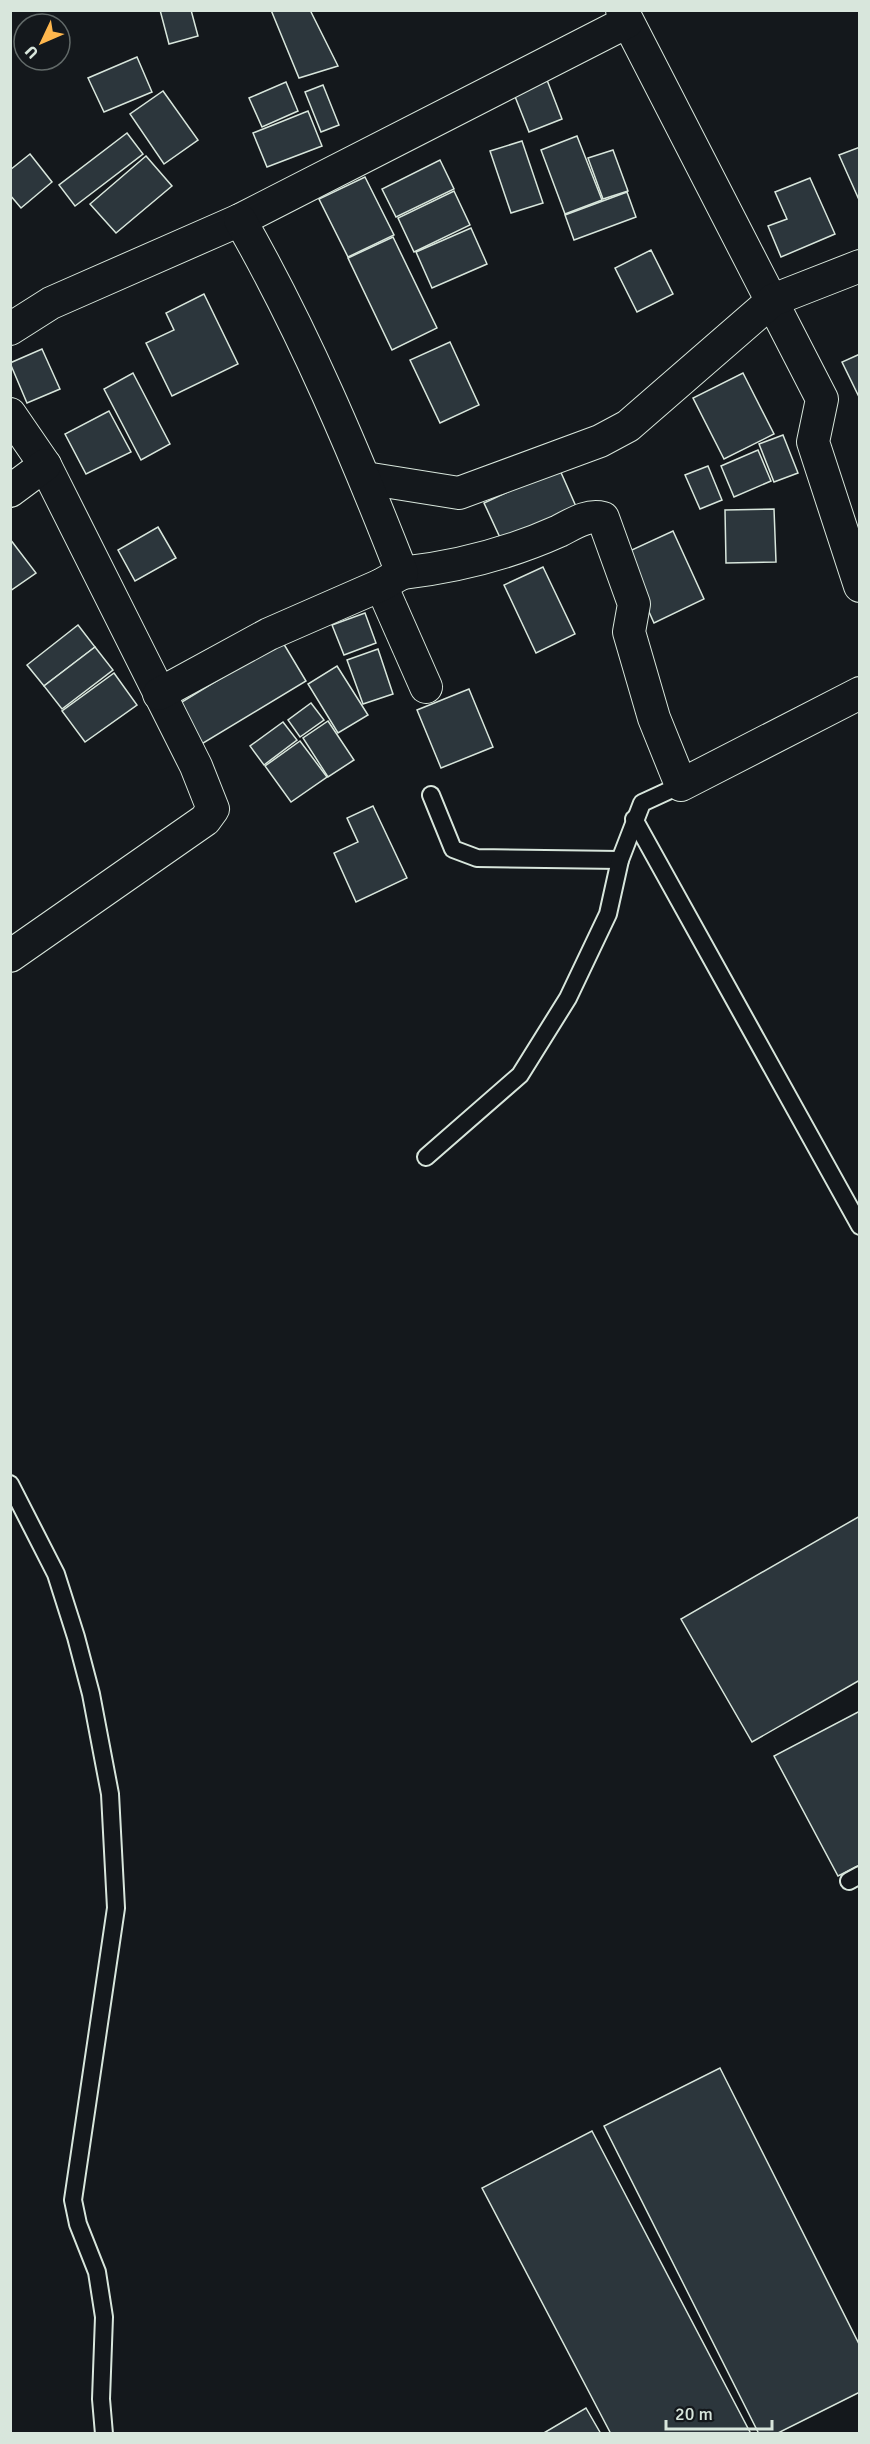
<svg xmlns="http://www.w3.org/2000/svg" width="870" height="2444" font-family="Signika,sans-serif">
  <rect width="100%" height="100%" fill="#14181c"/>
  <g fill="#2c363c" stroke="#d8e6dc" stroke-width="1.5">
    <polygon points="160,10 191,10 198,36 169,44"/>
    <polygon points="271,10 310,10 338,66 299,78"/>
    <polygon points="137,57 152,92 104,112 88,78"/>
    <polygon points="547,80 562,119 529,132 514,94"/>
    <polygon points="286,82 298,111 262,127 249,98"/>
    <polygon points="323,85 339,125 321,132 305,92"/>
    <polygon points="163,91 198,140 164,164 130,114"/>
    <polygon points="308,111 322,146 267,167 253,133"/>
    <polygon points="127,133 143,154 75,206 59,185"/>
    <polygon points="577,136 602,200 565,214 541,150"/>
    <polygon points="522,141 543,203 511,213 490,151"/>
    <polygon points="860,147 860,202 839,155"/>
    <polygon points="613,150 628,191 603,199 588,158"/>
    <polygon points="30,154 52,182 21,208 10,195 10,170"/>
    <polygon points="146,156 172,186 116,233 90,204"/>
    <polygon points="440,160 454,189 396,217 382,189"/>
    <polygon points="365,177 394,235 348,257 319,199"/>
    <polygon points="810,178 835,234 781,257 768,226 787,219 775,192"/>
    <polygon points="454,191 470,225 414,252 398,218"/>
    <polygon points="627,192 636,217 574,240 565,215"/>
    <polygon points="471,228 487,264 432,288 416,252"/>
    <polygon points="393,237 437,328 392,350 348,258"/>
    <polygon points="651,250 673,294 637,312 615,268"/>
    <polygon points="204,294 238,364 172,396 146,343 174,330 166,313"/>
    <polygon points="450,342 479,405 440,423 410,360"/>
    <polygon points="42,349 60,389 27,403 10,363"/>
    <polygon points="860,354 860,399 842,362"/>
    <polygon points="133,373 170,444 141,460 104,389"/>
    <polygon points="743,373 774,434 724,459 693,398"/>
    <polygon points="109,411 131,452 86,474 65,434"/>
    <polygon points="783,435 798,473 774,482 759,444"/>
    <polygon points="758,450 771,481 734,497 721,466"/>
    <polygon points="708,466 722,500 700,509 685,475"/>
    <polygon points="559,468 578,511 503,544 484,503"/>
    <polygon points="774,509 776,562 726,563 725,510"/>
    <polygon points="158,527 176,558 135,581 118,550"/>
    <polygon points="673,531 704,599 654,623 623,554"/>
    <polygon points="10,539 36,573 10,591"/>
    <polygon points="543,567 575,634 536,653 504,585"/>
    <polygon points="365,613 376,643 344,655 332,625"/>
    <polygon points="78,625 95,647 44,686 27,665"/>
    <polygon points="282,641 306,681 195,748 172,708"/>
    <polygon points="95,647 113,670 62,709 44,686"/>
    <polygon points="378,649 393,694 363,704 347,660"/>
    <polygon points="337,666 368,715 338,733 308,684"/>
    <polygon points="114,673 137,705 85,742 62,711"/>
    <polygon points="469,689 493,747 441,768 417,710"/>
    <polygon points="311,703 324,720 300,737 288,720"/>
    <polygon points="328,721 354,760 328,777 303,738"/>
    <polygon points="283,722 297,740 264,765 250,746"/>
    <polygon points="300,741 327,777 291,802 265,766"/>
    <polygon points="373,806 407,878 356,902 334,853 358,842 347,818"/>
    <polygon points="860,1516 860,1680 752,1742 681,1619"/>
    <polygon points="860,1711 860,1865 838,1876 774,1756"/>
    <polygon points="720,2068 860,2346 860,2392 776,2434 759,2434 604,2126"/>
    <polygon points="592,2131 751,2434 611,2434 482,2188"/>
    <polygon points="586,2408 601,2434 542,2434"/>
  </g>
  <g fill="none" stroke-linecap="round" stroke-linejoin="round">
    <g stroke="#d8e6dc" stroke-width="20">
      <g id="service">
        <polyline points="431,795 453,849 477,858 620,860"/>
        <polyline points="634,819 860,1226"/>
        <polyline points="426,1157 520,1075 568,998 608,914 620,860 642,803 681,785"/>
        <polyline points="10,1484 56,1574 76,1637 91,1694 110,1794 116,1908 73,2200 78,2224 97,2272 104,2317 101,2399 104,2434"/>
        <polyline points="849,1881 860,1875"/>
      </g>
    </g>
    <g stroke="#d8e6dc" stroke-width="34">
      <g id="minor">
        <polyline points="622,10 822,399 813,442 860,586"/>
        <polyline points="10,329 51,303 240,220 627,22"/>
        <polyline points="10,414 45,465 196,766 213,809 205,820 10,956"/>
        <polyline points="365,478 459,493 600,441 628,426 773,300 860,266"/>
        <polyline points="10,491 45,465"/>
        <path d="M402 573C456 567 510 553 559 531 573 524 587 514 603 518L634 604 629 632 654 718 681 785 860 693"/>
        <polyline points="381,585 426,687"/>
        <path d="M159 694 269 634 381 585 402 573C355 453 304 332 240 220"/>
      </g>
    </g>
    <use href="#service" stroke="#14181c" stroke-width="16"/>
    <use href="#minor" stroke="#14181c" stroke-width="32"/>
  </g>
  <rect width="870" height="2444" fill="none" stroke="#d8e6dc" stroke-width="24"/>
  <g transform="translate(42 42) rotate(226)"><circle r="28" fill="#14181c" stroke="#626a69" stroke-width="1.5"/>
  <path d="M0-4.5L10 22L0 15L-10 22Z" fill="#ffb74d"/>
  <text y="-9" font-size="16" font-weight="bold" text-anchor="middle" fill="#d8e6dc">U</text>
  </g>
  <path d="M666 2420v9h106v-9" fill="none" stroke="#d8e6dc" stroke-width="3"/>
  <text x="675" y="2420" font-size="18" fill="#d8e6dc" stroke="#14181c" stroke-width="4.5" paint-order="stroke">20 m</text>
</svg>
